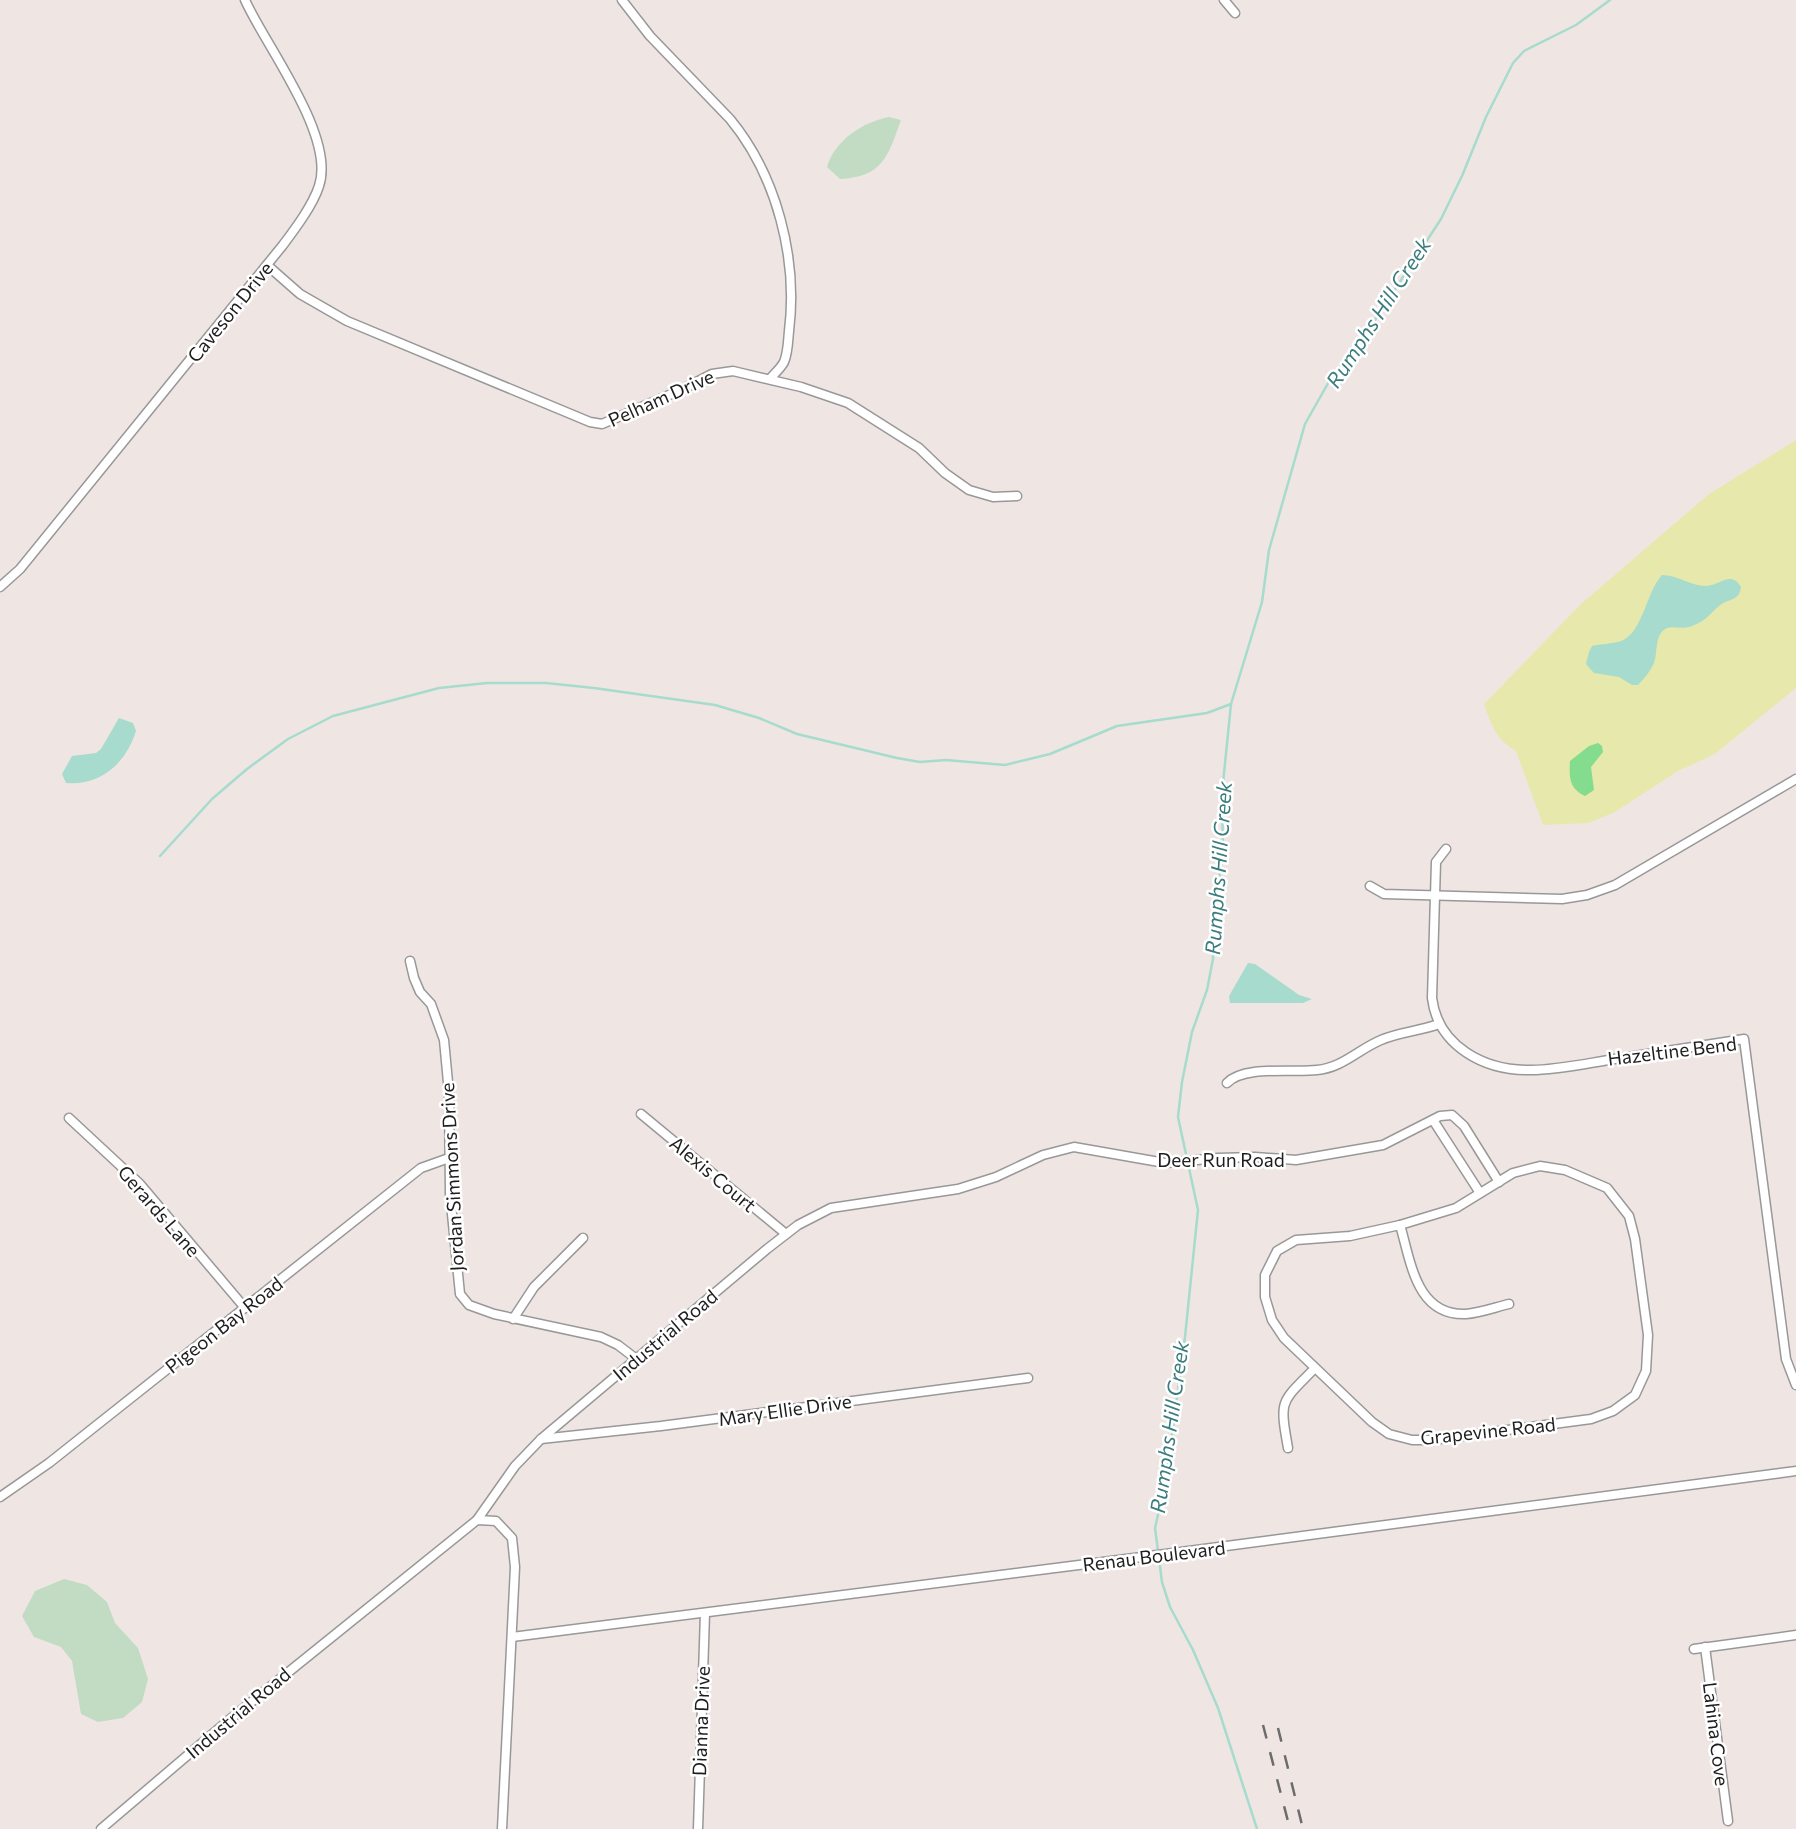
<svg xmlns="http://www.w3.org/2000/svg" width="1796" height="1829" font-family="Commissioner,sans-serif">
  <rect width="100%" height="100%" fill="#efe6e4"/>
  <path fill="#e7e8ab" d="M1796 440V688L1715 754 1678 771 1615 812 1588 823 1543 825 1516 751C1496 740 1491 724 1484 704L1581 604 1709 494Z"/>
  <g fill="#c2dcc3">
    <path d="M889 117 901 120C888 156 883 177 840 179L827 167C835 140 863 122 889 117Z"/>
    <polygon points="64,1579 87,1585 107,1602 115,1623 138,1648 148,1679 142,1702 123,1718 98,1722 81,1714 72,1661 61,1647 34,1637 22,1616 35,1591"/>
  </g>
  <path fill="#84dc8e" d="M1598 743 1602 746 1603 752 1591 767 1594 790 1585 796C1569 789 1569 777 1570 761L1589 746Z"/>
  <g fill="#a6dbcd">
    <path d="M1662 575C1678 575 1690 586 1706 586 1721 585 1731 570 1741 587 1739 602 1728 598 1719 606 1707 616 1707 621 1689 627 1682 629 1673 626 1667 628 1654 634 1658 653 1654 663 1651 670 1644 679 1638 685H1632L1619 677 1594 673 1586 664 1589 652 1592 646C1601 644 1612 644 1621 641 1643 633 1646 592 1662 575Z"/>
    <path d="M119 718 133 723 136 731C126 763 101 786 66 783L62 774 72 756 96 753 101 749Z"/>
    <polygon points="1248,963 1255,964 1299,995 1312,999 1303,1003 1230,1003 1229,996"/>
  </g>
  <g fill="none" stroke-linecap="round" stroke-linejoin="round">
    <g stroke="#a6dbcd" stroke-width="2.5">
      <polyline points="160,856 212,799 247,769 288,739 333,716 439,688 487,683 546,683 594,688 715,705 759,718 797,734 897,758 920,762 946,760 1005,765 1050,754 1117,726 1207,713 1231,704"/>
      <polyline points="1257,1829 1218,1708 1193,1650 1170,1607 1162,1582 1155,1528 1166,1480 1185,1337 1198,1210 1178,1117 1182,1082 1192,1032 1207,990 1213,959 1214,918 1223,850 1222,793 1231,704 1262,602 1269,550 1305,424 1331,378 1371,326 1441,219 1462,176 1486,117 1513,63 1524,51 1576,25 1610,0"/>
    </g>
    <g stroke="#989898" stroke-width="11">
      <g id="street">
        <path d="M622 0 650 36 730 119C777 176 798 259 789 331 788 341 788 353 784 362 781 368 774 374 770 379"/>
        <polyline points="1224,0 1235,13"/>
        <polyline points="267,265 300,294 347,321 590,422 602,424 683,389 712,374 733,371 801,387 848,403 919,448 945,473 969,490 993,497 1017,496"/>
        <path d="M0 587 20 569 283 245C295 229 313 205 319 186 336 136 265 45 245 0"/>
        <path d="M1446 849 1436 862 1432 998C1438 1046 1484 1071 1531 1070 1560 1070 1592 1062 1622 1058 1662 1052 1703 1045 1744 1039L1786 1359 1796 1385"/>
        <polyline points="1370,886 1384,894 1562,899 1587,895 1615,885 1796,779"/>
        <polyline points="410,961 414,978 420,992 431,1004 444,1040 449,1093 450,1194 460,1294 469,1305 494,1314 601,1337 618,1345 635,1358"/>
        <path d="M1227 1083C1244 1065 1293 1073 1317 1070 1342 1068 1359 1049 1381 1040 1399 1032 1420 1031 1439 1024"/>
        <polyline points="641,1114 786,1234"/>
        <polyline points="69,1118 140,1184 245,1308"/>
        <polyline points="1433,1120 1480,1193"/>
        <polygon points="1540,1166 1565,1170 1607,1188 1629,1216 1635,1239 1648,1335 1646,1371 1635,1395 1613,1411 1591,1419 1432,1440 1412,1440 1389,1434 1372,1422 1284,1338 1272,1320 1265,1297 1265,1275 1277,1251 1296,1240 1350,1236 1400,1225 1456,1208 1513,1173"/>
        <path d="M1400 1225C1411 1262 1416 1316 1466 1314 1480 1313 1496 1307 1509 1304"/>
        <polyline points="513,1319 534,1287 583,1238"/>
        <polyline points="541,1439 661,1426 1028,1378"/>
        <path d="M1288 1448C1279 1398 1281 1403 1315 1368"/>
        <polyline points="0,1497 49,1463 421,1168 449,1158"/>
        <polyline points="477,1520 515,1466 541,1439 767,1249 798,1225 831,1208 958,1189 996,1177 1043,1155 1074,1147 1165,1163 1218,1158 1255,1157 1296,1160 1383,1145 1440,1116 1452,1115 1464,1126 1499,1182"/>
        <polyline points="512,1637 1173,1553 1796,1471"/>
        <polyline points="1705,1647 1728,1821"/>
        <polyline points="1694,1649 1796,1635"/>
        <polyline points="101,1829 229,1720 477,1520 496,1521 512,1538 515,1567 502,1829"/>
        <polyline points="698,1829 705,1613"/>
      </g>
    </g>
    <use href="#street" stroke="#fff" stroke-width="8"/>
    <g stroke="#6c6c6c" stroke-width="2.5" stroke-dasharray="14 14" stroke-linecap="butt">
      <polyline points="1263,1725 1290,1829"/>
      <polyline points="1278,1728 1303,1829"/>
    </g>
  </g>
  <g text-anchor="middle" stroke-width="5" stroke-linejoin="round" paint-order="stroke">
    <g font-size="19" fill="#1e1e1e" stroke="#fff">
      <text transform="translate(230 312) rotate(-51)" y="7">Caveson Drive</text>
      <text transform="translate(661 398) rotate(-24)" y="7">Pelham Drive</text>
      <text transform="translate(1672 1051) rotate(-7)" y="7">Hazeltine Bend</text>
      <text x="1221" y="1167">Deer Run Road</text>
      <text transform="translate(713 1174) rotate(40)" y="7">Alexis Court</text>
      <text transform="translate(452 1177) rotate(-93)" y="7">Jordan Simmons Drive</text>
      <text transform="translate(159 1211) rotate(49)" y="7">Gerards Lane</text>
      <text transform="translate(224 1325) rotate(-38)" y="7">Pigeon Bay Road</text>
      <text transform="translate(665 1335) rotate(-40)" y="7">Industrial Road</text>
      <text transform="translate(785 1410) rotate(-8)" y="7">Mary Ellie Drive</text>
      <text transform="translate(1488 1431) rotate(-6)" y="7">Grapevine Road</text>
      <text transform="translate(1154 1556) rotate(-7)" y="7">Renau Boulevard</text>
      <text transform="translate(238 1713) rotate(-40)" y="7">Industrial Road</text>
      <text transform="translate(701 1721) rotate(-88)" y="7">Dianna Drive</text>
      <text transform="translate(1716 1734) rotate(83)" y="7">Lahina Cove</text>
    </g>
    <g font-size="21" font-style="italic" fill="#3b7d7d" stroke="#fff">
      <text transform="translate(1379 313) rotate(-57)" y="7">Rumphs Hill Creek</text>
      <text transform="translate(1219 868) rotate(-86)" y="7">Rumphs Hill Creek</text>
      <text transform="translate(1170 1427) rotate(-82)" y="7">Rumphs Hill Creek</text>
    </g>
  </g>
</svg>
